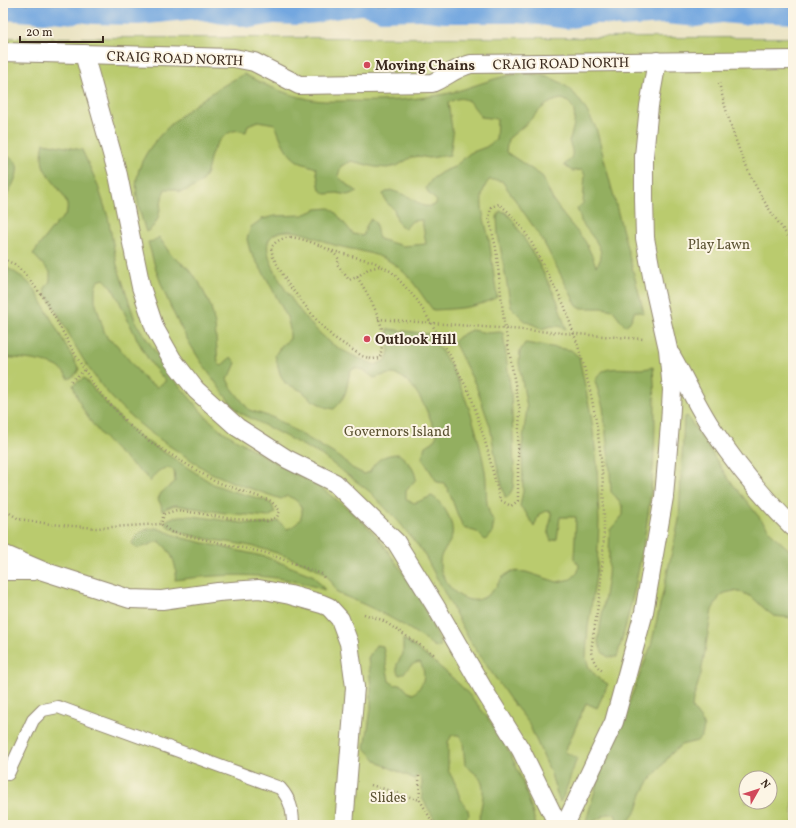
<svg xmlns="http://www.w3.org/2000/svg" width="796" height="828" font-family="Vollkorn,serif">
  <rect width="100%" height="100%" fill="#fcf5e5"/>
  <filter id="ink" filterUnits="userSpaceOnUse"><feTurbulence type="fractalNoise" baseFrequency=".025" numOctaves="2"/><feDisplacementMap in="SourceGraphic" scale="8" xChannelSelector="R" yChannelSelector="G"/><feConvolveMatrix kernelMatrix="1 2 1 2 8 2 1 2 1" color-interpolation-filters="sRGB"/></filter>
  <filter id="wash" filterUnits="userSpaceOnUse"><feTurbulence type="fractalNoise" baseFrequency=".012" numOctaves="4" result="noise"/><feDisplacementMap in="SourceGraphic" scale="16" xChannelSelector="R" yChannelSelector="G"/><feGaussianBlur stdDeviation="0.9" result="paint"/><feColorMatrix in="noise" values="0 0 0 0 0 0 0 0 0 0 0 0 0 0 0 0 0 1.4 0 .05"/><feComposite in="paint" operator="in"/></filter>
  <g filter="url(#wash)">
    <rect width="100%" height="100%" fill="#eae3c2"/>
    <path fill="#bacb6e" stroke="#7a7a46" fill-rule="evenodd" d="M3 37H793V825H3ZM746 778H770V802H746Z"/>
    <g fill="#93af61" stroke="#676c40" fill-rule="evenodd">
      <path d="M244 74C264 85 285 94 308 99 321 102 335 101 348 101 382 102 416 100 450 93 475 87 507 71 532 74 569 78 580 98 596 128L644 313 635 311 630 322 625 326 613 310 602 308H580L577 306 542 239 502 181 496 180H489C475 198 485 220 489 239 492 259 494 278 497 297 478 308 455 309 433 310 422 296 413 279 399 268 381 252 356 251 334 245 322 241 309 234 297 232 289 230 276 231 271 237 255 252 298 310 310 323 316 330 325 338 332 344 345 353 361 359 375 365L386 360 389 352 388 329 429 334C460 372 476 422 485 471 488 487 483 507 494 521L492 534 485 540 477 532 464 528C455 513 453 497 444 483L437 482 422 458 425 446 433 442 437 435C429 417 416 377 393 374 386 374 380 376 374 378L363 370 355 368 350 371C346 388 348 396 334 409L325 407 312 400 302 391 285 383 280 374 275 355 282 345 290 339V329L287 317 267 279 250 251 247 239 251 227 262 219 275 216 303 215 317 209 330 208 336 213 353 234 363 236 367 225 370 219 375 222 379 239 403 246 426 244 422 220 412 221 405 229 398 223 394 209 386 202 383 194 390 190C396 192 403 194 409 197 420 203 421 209 435 205L437 201 429 194 426 188 432 179 442 172 454 167 470 153 486 147 496 140 497 119 481 117C471 103 466 92 448 103L453 135 450 155 429 158 418 156 410 158 397 166 387 168 375 167 352 161 341 166 338 176 345 183 358 192 347 195 337 193 326 194 320 190 316 168C311 166 306 165 301 163 285 155 281 139 275 124L258 121 248 125 246 132C242 131 237 130 233 131 222 135 213 147 210 158 209 164 208 171 205 176 201 185 189 190 180 192L175 189H165C158 205 163 223 146 232 141 216 134 195 137 178 143 135 208 93 244 74ZM562 99C581 105 574 127 569 141 573 153 575 156 564 165L572 171 582 170 585 175 583 203 577 209C579 213 580 217 581 221 588 234 611 251 596 266L593 258 585 241 564 216 553 200 542 176 506 152 508 139C515 133 522 128 528 122 539 111 546 101 562 99Z"/>
      <path d="M44 143 82 150 97 183 108 217 117 265 136 323 172 377 205 416 222 431 262 455 321 488 347 508 369 528 383 544 417 593 440 641V647L437 648C430 644 424 638 417 634 392 617 365 604 337 593 328 571 320 570 299 561 285 556 270 550 255 547 230 541 186 539 166 525V521C183 505 250 533 278 521L287 529C307 522 307 502 287 496L281 499C259 491 237 485 216 475 205 471 195 462 185 456 142 429 110 403 83 359 69 336 58 312 44 290L50 281V272L33 254C40 244 48 234 56 224 59 220 66 217 67 210 70 198 49 179 44 168 41 160 42 151 44 143ZM104 279C115 289 120 303 126 316 137 339 147 363 166 381L157 387 146 381 116 344 108 339 104 331 95 301V288L98 281Z"/>
      <path d="M3 156C31 158 11 189 3 201Z"/>
      <path d="M500 211 505 212 512 219 536 258 557 300 566 329C557 325 551 325 542 329L524 320 511 307 498 234 497 217Z"/>
      <path d="M159 237 171 255 189 269 199 282 211 307 215 325 218 363 221 366 231 357 236 363 232 372 227 379 231 387 249 410 274 418 341 458 352 468 364 474 370 472C375 459 386 454 399 454 408 462 414 467 416 479L406 491V500L415 503 432 496C444 504 458 526 450 541 446 549 440 553 440 563 440 582 463 608 483 598 494 592 495 587 502 578 505 575 509 573 512 571L526 572 557 582 571 579 578 572 579 565 574 559 576 517H560L557 539 551 541C544 526 553 525 551 512L547 511 539 514 534 527 526 513 520 506 523 491 522 447 527 408 519 363 520 351 525 343 571 350 579 357 591 415 597 464 599 522 597 569 588 627 586 657 589 668 599 679 608 684 597 708 586 703 565 752 577 758C574 766 564 798 560 802L558 797 550 771 528 722 509 698 470 641 423 552 399 522 369 491 321 455 239 412C230 403 223 393 216 383 192 351 172 315 159 278 154 266 152 254 148 242L154 241Z"/>
      <path d="M3 265 22 277 34 288 79 369 76 374 69 379C66 375 63 370 58 367 48 361 15 357 3 358V322L6 318 3 309Z"/>
      <polygon points="471,330 488,333 500,332 503,333 511,393 513,438 514,472 513,488 508,497 505,497 497,466 490,426 476,386 454,342 458,337"/>
      <path d="M653 367C661 465 644 563 617 657H608L602 652 598 641 608 576 610 530 623 515V507L616 497 611 492 610 470 603 407 595 381C597 378 600 373 603 371 616 365 638 372 653 367Z"/>
      <path d="M84 378 112 410 137 435 213 484 232 491 265 500 272 505 275 513 268 517 259 516 225 513 175 505 167 508 162 511 161 505 158 499 161 493 175 482 174 470C163 465 155 472 150 482L146 476C116 452 84 424 73 385Z"/>
      <polygon points="687,416 728,478 775,537 793,553 793,618 774,616 767,611 752,597 743,593 734,591 725,593 720,596 712,610 701,674 693,700 692,708 701,720 704,727 702,736 697,741 681,745 672,753 648,783 642,794 637,810 626,825 619,825 615,814 607,814 587,825 585,825 601,770 614,736 626,710 651,646 679,520 684,418"/>
      <path d="M157 528 182 538 266 557 314 576 325 590C274 572 228 573 175 580 178 564 171 551 159 541 151 543 145 548 136 548L132 543C139 531 144 529 157 528Z"/>
      <path d="M403 639C423 653 443 668 460 685 483 708 506 742 519 773 526 790 531 808 536 825H479C478 810 490 788 477 775 474 772 469 769 465 765L463 742 459 735H452L448 742V770L455 783 460 798 468 810 469 815 464 820V825H438L422 798V781L420 776 418 775 415 779 379 763 365 748 371 709V687L368 658 376 645 383 646 389 681 395 685 401 684 408 692 413 694C424 686 427 673 420 662 412 663 408 668 403 674L399 675 397 671V664L403 654Z"/>
    </g>
    <rect fill="#73a7e0" stroke="#57687f" x="3" y="3" width="790" height="34"/>
    <polygon fill="#eae3c2" points="361,15 371,17 380,21 419,20 444,23 516,23 539,25 566,29 595,24 605,24 620,27 665,24 697,27 722,23 744,25 756,22 793,24 793,37 3,37 3,20 44,23 51,22 75,24 80,22 92,24 139,25 196,19 216,23 252,28 274,24 296,25 318,23 327,20"/>
  </g>
  <g filter="url(#ink)">
    <g fill="none" stroke-linecap="round" stroke-linejoin="round">
      <g stroke="#928670" stroke-width="14">
        <path id="service" d="M8 774 33 720 43 710 58 707 280 788C290 799 293 810 293 825"/>
      </g>
      <g stroke="#928670" stroke-width="20">
        <g id="pedestrian">
          <path d="M3 52 234 58 254 62 299 85 432 83C446 77 457 67 471 64L793 60"/>
          <polyline points="84,54 118,175 141,287 155,329 172,359 196,390 237,427 287,459 335,483 396,542 436,607 485,692 521,750 558,825"/>
          <path d="M671 355C685 379 696 404 711 427 735 463 762 497 793 527"/>
          <polyline points="3,554 43,571 130,599 162,600 218,592 259,589 290,595 322,604 329,607 340,619 349,643 355,687 344,825"/>
          <polyline points="3,571 34,571"/>
          <polyline points="565,825 614,722 644,612 664,497 670,424 672,390 668,349 654,287 645,238 644,199 644,156 649,106 657,61"/>
        </g>
      </g>
      <g stroke="#928670" stroke-width="2.5" stroke-dasharray="1 3" stroke-linecap="butt">
        <path d="M719 83C732 135 747 179 778 222 783 229 787 236 793 242"/>
        <path d="M291 237C304 239 334 248 339 260L337 264 349 280 357 277C367 292 381 317 383 335 383 342 381 351 380 358L372 359 362 356 333 337 319 323 288 284 273 257 271 248C276 240 283 238 291 237Z"/>
        <path d="M329 250 374 262 392 272 417 300 444 344 471 396 487 448 500 500 511 506 518 501V443L520 412 504 322 496 248 489 218 491 207 499 204C523 222 534 247 547 273 553 284 559 294 564 305 568 315 571 327 575 337 601 414 609 499 601 580 599 604 594 628 591 652 593 660 596 667 603 671"/>
        <polyline points="3,259 14,264 24,273 44,298 76,356 95,387 129,425 152,443 214,481 271,501 280,511 277,517 267,521 233,519 177,510 164,514 161,524 171,532 266,553 322,574 325,580"/>
        <polyline points="357,277 368,269 380,266"/>
        <polyline points="378,319 643,339"/>
        <polyline points="71,381 85,370"/>
        <polyline points="3,509 19,519 50,524 96,528 161,524"/>
        <polyline points="364,614 382,620 435,655"/>
        <polyline points="419,776 420,800 434,825"/>
        <polyline points="371,785 420,800"/>
      </g>
      <use href="#service" stroke="#fff" stroke-width="12"/>
      <use href="#pedestrian" stroke="#fff" stroke-width="18"/>
    </g>
  </g>
  <g fill="#d1495b" stroke="#fcf5e5" stroke-width="1.5">
    <circle cx="367" cy="65" r="4"/>
    <circle cx="367" cy="339" r="4"/>
  </g>
  <g text-anchor="middle" stroke-width="4" stroke-linejoin="round" paint-order="stroke">
    <g font-size="14" fill="#3b2a1e" stroke="#fcf5e5">
      <text transform="translate(175 58) rotate(2)" y="5">CRAIG ROAD NORTH</text>
      <text transform="translate(561 63) rotate(-1)" y="5">CRAIG ROAD NORTH</text>
    </g>
    <g font-size="14" font-weight="bold" fill="#3b2a1e" stroke="#fcf5e5" text-anchor="start">
      <text x="375" y="70">Moving Chains</text>
      <text x="375" y="344">Outlook Hill</text>
    </g>
    <g font-size="14" fill="#5b5232" stroke="#fcf5e5">
      <text x="719" y="249">Play Lawn</text>
      <text x="397" y="436">Governors Island</text>
      <text x="388" y="802">Slides</text>
    </g>
  </g>
  <rect width="796" height="828" fill="none" stroke="#fcf5e5" stroke-width="16"/>
  <g transform="translate(758 790) rotate(51)"><circle r="19" fill="#fcf5e5" stroke="#afa495"/>
  <path d="M0-3L7 15L0 10L-7 15Z" fill="#d1495b"/>
  <text y="-6" font-size="11" font-weight="bold" text-anchor="middle" fill="#3b2a1e">N</text>
  </g>
  <path d="M20 36v6h83v-6" fill="none" stroke="#3b2a1e" stroke-width="2"/>
  <text x="26" y="36" font-size="12" fill="#3b2a1e" stroke="#fcf5e5" stroke-width="3" paint-order="stroke">20 m</text>
</svg>
